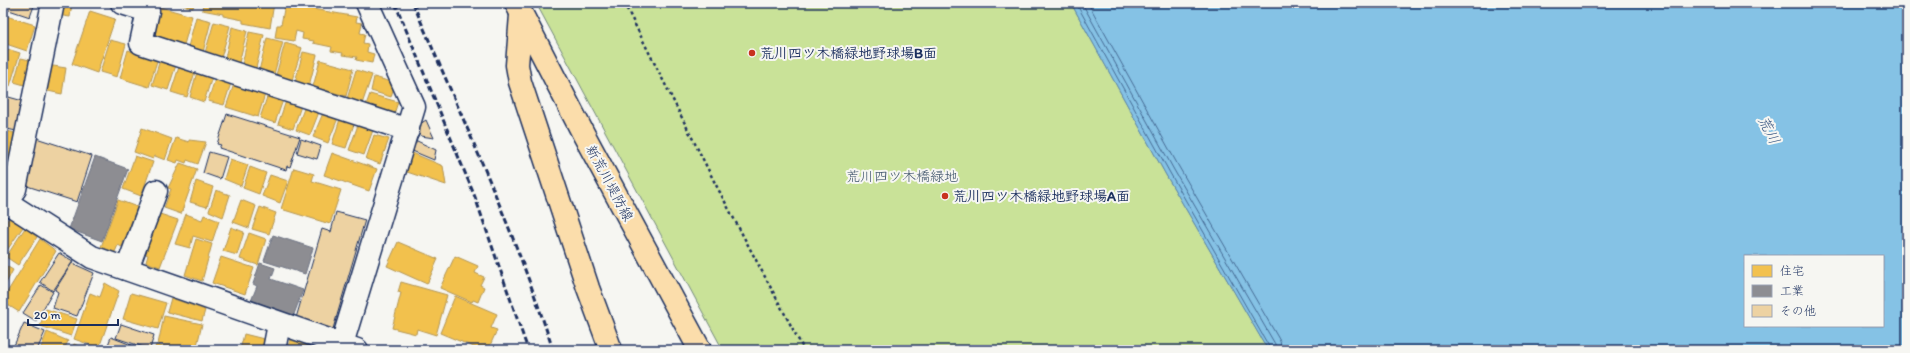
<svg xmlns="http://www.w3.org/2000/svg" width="1910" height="353" font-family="Itim,'Klee One',sans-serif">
  <rect width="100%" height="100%" fill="#f6f6f2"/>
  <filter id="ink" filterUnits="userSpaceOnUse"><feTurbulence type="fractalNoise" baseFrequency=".025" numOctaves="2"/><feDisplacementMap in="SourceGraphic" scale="8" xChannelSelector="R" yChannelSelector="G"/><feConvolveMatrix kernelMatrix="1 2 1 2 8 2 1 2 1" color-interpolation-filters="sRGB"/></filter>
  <g filter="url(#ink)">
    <polygon fill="#c9e298" stroke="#72887b" points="536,3 1071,3 1166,175 1268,350 723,350"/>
    <path fill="#85c2e5" stroke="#5b87af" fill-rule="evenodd" d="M1071 3H1907V350H1268L1166 175ZM1745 256H1883V326H1745Z"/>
    <g fill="#f2c14e" stroke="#b29553">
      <polygon points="59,3 72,3 70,17 57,15"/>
      <polygon points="175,3 194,3 193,8"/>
      <polygon points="203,3 274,3 270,28 243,23 243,20 223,16 223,14 202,10"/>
      <polygon points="285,4 357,17 356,22 362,23 360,33 365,34 363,43 368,44 367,52 374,54 372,63 356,60 357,57 342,55 343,53 331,51 332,47 313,43 314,41 302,39 303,33 296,31 294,41 275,38 277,25 281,25"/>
      <polygon points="160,7 192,16 184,45 157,37 153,30"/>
      <polygon points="90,11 115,19 97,73 72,64"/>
      <polygon points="3,15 35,25 27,51 3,43"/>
      <polygon points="196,17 211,21 203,52 188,47"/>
      <polygon points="214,22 230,26 221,58 205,53"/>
      <polygon points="232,27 247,31 239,63 225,58"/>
      <polygon points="249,32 264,35 256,68 242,65"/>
      <polygon points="267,38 283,42 274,74 259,71"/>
      <polygon points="110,40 126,44 117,77 100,72"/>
      <polygon points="285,43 302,48 292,80 276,75"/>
      <polygon points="4,48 20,53 10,86 3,84"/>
      <polygon points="128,50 157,61 149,87 120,78"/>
      <polygon points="303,52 317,55 309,86 295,82"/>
      <polygon points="21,58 34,61 28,86 14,82"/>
      <polygon points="160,60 176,65 168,90 152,85"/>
      <polygon points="320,60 353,69 346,96 313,87"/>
      <polygon points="47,65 66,68 62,94 43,90"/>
      <polygon points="179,67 195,72 187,97 171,92"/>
      <polygon points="356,70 372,75 362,104 347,99"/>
      <polygon points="197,72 212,77 204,102 190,97"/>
      <polygon points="374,77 395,83 391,97 371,91"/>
      <polygon points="215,79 231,83 224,105 208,101"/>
      <polygon points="234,84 265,94 258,117 226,107"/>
      <polygon points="268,94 283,100 275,123 260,118"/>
      <polygon points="370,94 398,102 394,114 366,105"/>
      <polygon points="286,101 301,106 293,129 278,124"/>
      <polygon points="305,106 319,112 310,135 296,130"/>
      <polygon points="323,113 338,118 328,143 313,137"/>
      <polygon points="340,119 354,124 346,148 332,144"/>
      <polygon points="358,125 373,130 364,155 349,150"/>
      <polygon points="142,128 172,139 165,160 155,156 153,159 134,152"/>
      <polygon points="3,130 15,133 12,144 15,145 5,184 3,183"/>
      <polygon points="374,135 389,139 380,164 366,159"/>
      <polygon points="176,138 189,142 189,140 206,142 198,164 187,160 186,163 178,160 177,163 168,160"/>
      <polygon points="410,152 443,166 446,185 404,171"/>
      <polygon points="332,153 377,169 369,191 324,175"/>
      <polygon points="135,156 153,162 141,196 123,189"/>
      <polygon points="230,159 248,165 241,186 224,179"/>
      <polygon points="180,163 197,169 181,214 164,208 171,189 168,188"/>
      <polygon points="250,167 266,173 259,194 243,188"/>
      <polygon points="294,168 314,174 312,181 341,190 330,224 281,209"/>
      <polygon points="270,175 288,181 280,203 262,196"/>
      <polygon points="196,181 213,187 207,207 190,202"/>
      <polygon points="216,190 230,195 223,217 209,211"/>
      <polygon points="118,200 137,207 122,247 118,245 115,252 101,247"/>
      <polygon points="241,200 256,206 249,228 233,222"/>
      <polygon points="260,207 276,213 269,234 252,229"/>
      <polygon points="160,214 178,220 160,267 146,262 148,255 142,252 152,226 155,227"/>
      <polygon points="186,214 202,220 204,215 219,221 212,242 193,236 190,248 175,244"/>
      <polygon points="10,217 23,227 3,256 3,225"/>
      <polygon points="231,227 244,232 237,255 223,251"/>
      <polygon points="25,228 37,237 18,265 6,257"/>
      <polygon points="249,233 266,239 258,265 240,259"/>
      <polygon points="40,239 56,251 19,312 3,302 3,299"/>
      <polygon points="196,239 212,244 202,281 185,275"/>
      <polygon points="398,242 438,259 427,284 387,266"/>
      <polygon points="455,256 478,266 475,273 484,277 480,285 484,287 478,302 473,300 472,302 440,288"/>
      <polygon points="221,257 254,268 245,294 212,283"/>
      <polygon points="3,264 13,270 3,289"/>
      <polygon points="401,282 447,295 436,335 417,329 416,334 392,328 401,293 398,292"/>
      <polygon points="105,283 119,291 99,348 74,339 90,293 100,297"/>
      <polygon points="131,293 166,303 158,329 123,319"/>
      <polygon points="455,296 497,314 491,328 497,330 488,350 481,350 440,333"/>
      <polygon points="171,298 205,310 202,321 167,312"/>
      <polygon points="46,309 77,319 71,336 40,326"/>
      <polygon points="164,316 202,324 196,350 185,350 158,344"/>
      <polygon points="47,332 68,341 64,350 40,350"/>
      <polygon points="244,334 268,340 265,350 240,350"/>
      <polygon points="290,340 323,350 287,350"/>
      <polygon points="74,344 87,350 71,350"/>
      <polygon points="156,345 173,350 154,350"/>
    </g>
    <g fill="#8d8d92" stroke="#6b7182">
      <polygon points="95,157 128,169 102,241 69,229"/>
      <polygon points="273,235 313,248 305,274 264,261"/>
      <polygon points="260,263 275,268 271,279 303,290 293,317 251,301 257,286 253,284"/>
    </g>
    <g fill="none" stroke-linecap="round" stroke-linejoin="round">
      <g stroke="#456a94" stroke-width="1">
        <polyline points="1076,3 1170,173 1271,350"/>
        <polyline points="1082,3 1174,170 1275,344 1276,350"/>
        <polyline points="1088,3 1179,167 1280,341 1282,350"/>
      </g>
    </g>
    <g fill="#edd2a2" stroke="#1b2f5e">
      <polygon points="3,3 35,3 30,17 3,8"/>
      <polygon points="5,96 23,101 16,131 3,128 3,103"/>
      <polygon points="227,114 300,137 290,167 287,166 286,170 219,148 221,145 217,144"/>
      <polygon points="426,120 434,138 421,136 417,126"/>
      <polygon points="30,136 92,156 77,202 24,185"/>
      <polygon points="301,139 321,146 317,159 297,153"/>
      <polygon points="415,140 436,150 434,160 410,150"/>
      <polygon points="209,152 227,157 220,179 203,173"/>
      <polygon points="336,212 365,220 333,329 296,318 322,229 331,232"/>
      <polygon points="59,253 73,261 53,291 40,282"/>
      <polygon points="72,263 94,273 77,316 53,308 58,292 55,290"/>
      <polygon points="41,285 53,292 36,321 23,313"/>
      <polygon points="24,323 45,332 37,350 12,350"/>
      <polygon points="121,324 154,335 150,349 116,338"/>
      <polygon points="111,337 144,350 106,350"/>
    </g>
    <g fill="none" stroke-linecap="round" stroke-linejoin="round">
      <g stroke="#1b2f5e" stroke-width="25">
        <g id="minor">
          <polyline points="122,3 148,11 141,43 408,130"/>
          <polyline points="3,200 92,257 357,350"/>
          <polyline points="3,205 15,189 53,3"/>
          <polyline points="127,269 156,191"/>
          <polyline points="342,344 414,107 367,3"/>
          <polyline points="274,350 279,324"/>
        </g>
      </g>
      <g stroke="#1b2f5e" stroke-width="25">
        <g id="major">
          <polyline points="516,3 584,135 700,350"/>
          <polyline points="521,15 517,65 520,82 588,288 611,350"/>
        </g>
      </g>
      <polyline stroke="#1b2f5e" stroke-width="2.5" stroke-dasharray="3 3" stroke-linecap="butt" points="624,3 716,185 804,350"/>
      <use href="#minor" stroke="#f6f6f2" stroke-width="22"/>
      <use href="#major" stroke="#fbddab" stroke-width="22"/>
      <g stroke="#1b2f5e" stroke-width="3" stroke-dasharray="6 3" stroke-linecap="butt">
        <polyline points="395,3 475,197 528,350"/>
        <path d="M413 3C462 118 515 231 553 350"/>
      </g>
    </g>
  </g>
  <g fill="#c8321e" stroke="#f6f6f2" stroke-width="1.5">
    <circle cx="752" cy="53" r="4"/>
    <circle cx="945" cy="196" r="4"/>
  </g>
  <g text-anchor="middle" stroke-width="4" stroke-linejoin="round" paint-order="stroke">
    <g font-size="14" font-weight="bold" fill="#1b2f5e" stroke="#f6f6f2" text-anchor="start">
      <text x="760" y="58">荒川四ツ木橋緑地野球場B面</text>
      <text x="953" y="201">荒川四ツ木橋緑地野球場A面</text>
    </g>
    <g font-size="14" fill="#3e536a" stroke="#f6f6f2">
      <text x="902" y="181">荒川四ツ木橋緑地</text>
    </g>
    <g font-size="14" fill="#1b2f5e" stroke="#f6f6f2">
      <text transform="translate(610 183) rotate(62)" y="5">新荒川堤防線</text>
    </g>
    <g font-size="15" font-style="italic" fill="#365480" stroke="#f6f6f2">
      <text transform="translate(1769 130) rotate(63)" y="5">荒川</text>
    </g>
  </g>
  <rect width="1910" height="353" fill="none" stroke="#f6f6f2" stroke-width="16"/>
  <rect x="8" y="8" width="1894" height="337" fill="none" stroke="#1b2f5e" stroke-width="1.5" filter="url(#ink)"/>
  <rect x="1744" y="255" width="140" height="72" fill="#f6f6f2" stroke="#9ea6b7"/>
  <rect x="1752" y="265" width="20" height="12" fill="#f2c14e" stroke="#9ea6b7"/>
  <text x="1780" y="275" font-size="12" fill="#1b2f5e">住宅</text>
  <rect x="1752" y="285" width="20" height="12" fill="#8d8d92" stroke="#9ea6b7"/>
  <text x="1780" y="295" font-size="12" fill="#1b2f5e">工業</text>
  <rect x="1752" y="305" width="20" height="12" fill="#edd2a2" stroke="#9ea6b7"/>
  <text x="1780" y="315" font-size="12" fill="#1b2f5e">その他</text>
  <path d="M28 319v6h90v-6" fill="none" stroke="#1b2f5e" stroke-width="2"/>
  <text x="34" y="319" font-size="12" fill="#1b2f5e" stroke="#f6f6f2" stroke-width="3" paint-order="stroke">20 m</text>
</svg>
